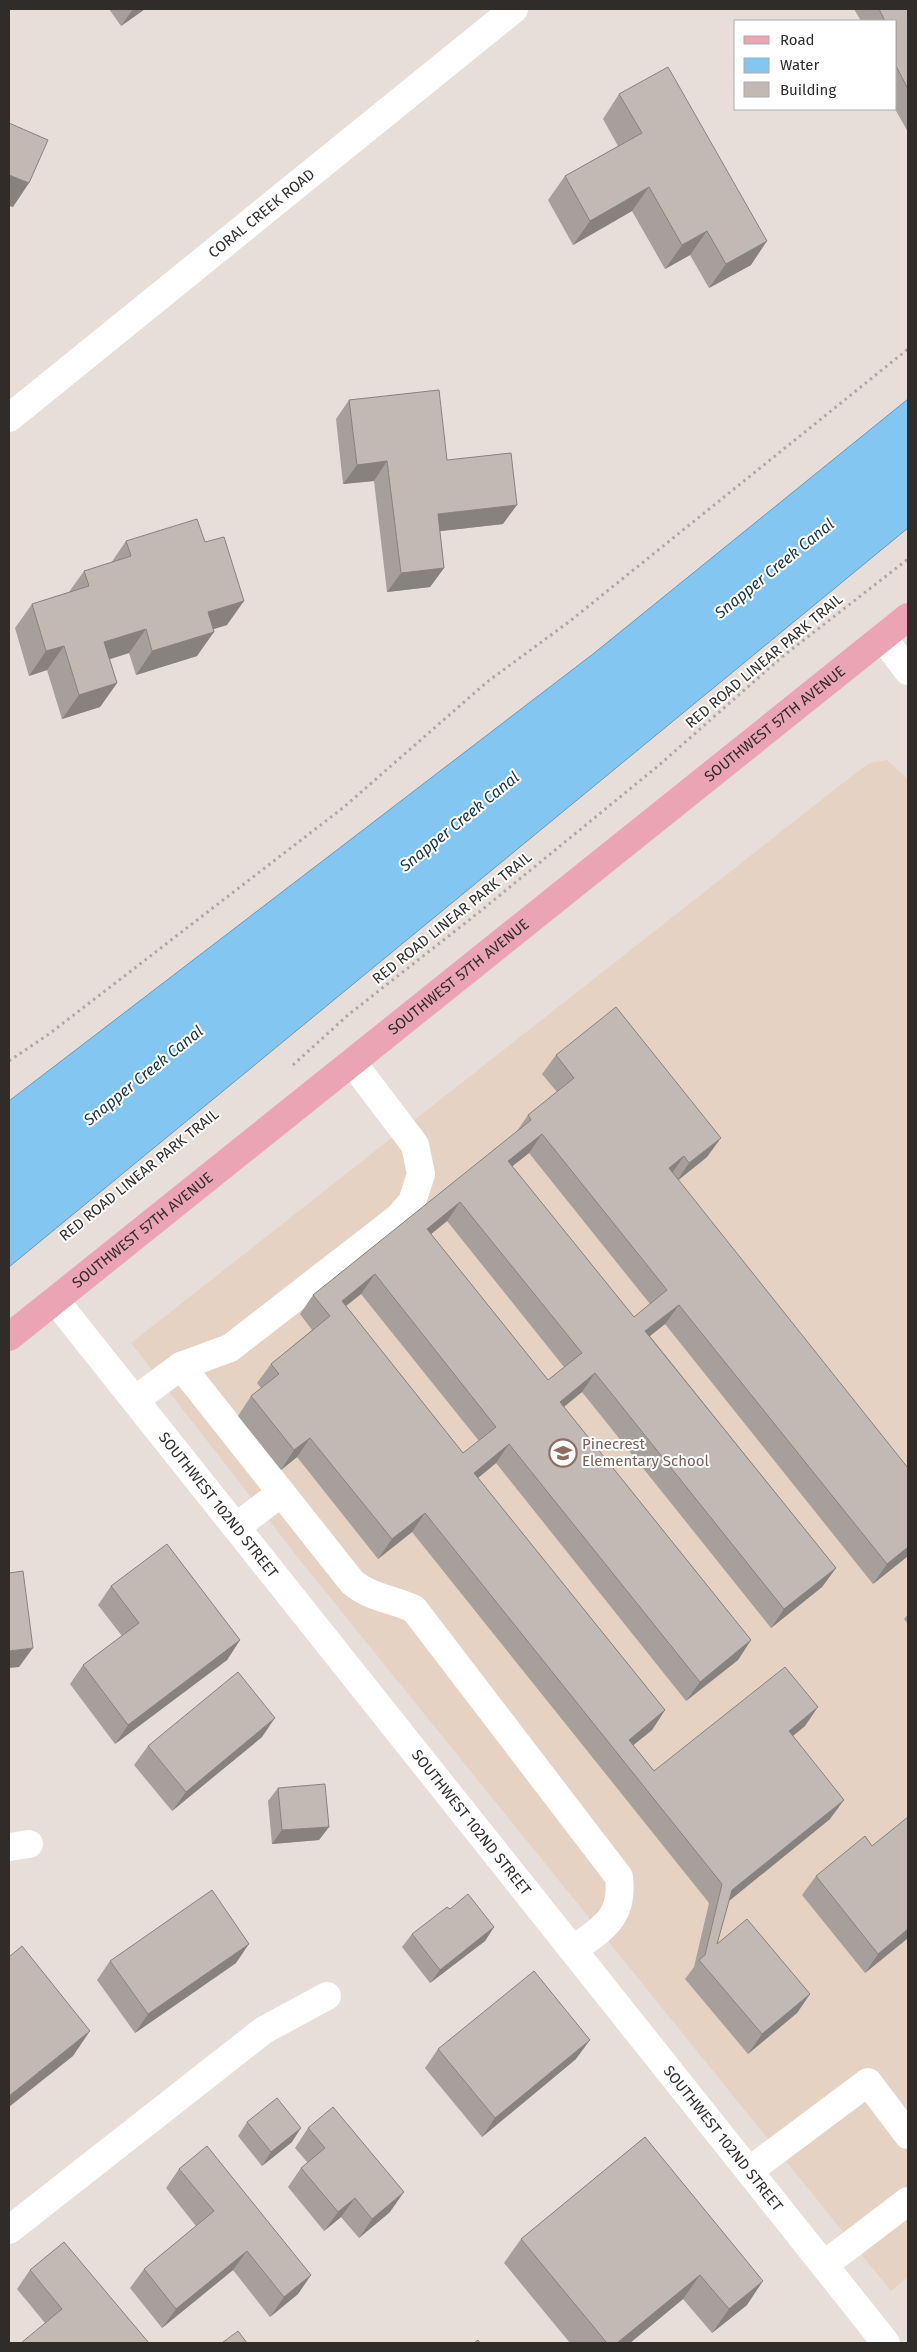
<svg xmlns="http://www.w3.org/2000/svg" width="917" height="2352" font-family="'Fira Sans',sans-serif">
  <rect width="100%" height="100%" fill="#e7ded9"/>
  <polygon fill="#e6d2c3" points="887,760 908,779 908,2277 891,2291 303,1564 131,1343 853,775 870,763"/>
  <polygon fill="#83c6f2" stroke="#6a98b6" points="908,399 908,528 9,1267 9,1101 593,654"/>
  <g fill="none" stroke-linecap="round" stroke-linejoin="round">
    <g stroke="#aea7a3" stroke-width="3" stroke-dasharray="2.5 4" stroke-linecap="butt">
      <polyline points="9,1061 49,1034 344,807 487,682 570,621 908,349"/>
      <polyline points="293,1065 348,1015 478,913 658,766 782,657 908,559"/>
    </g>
    <g stroke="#fff" stroke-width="28">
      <path id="s1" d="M9 418 514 9"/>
      <polyline points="883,638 908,671"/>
      <path id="s2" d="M55 1300 886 2343"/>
      <path d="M181 1366 352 1582C370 1598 393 1599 414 1609L619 1877C624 1918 603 1928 573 1950"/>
      <polyline points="135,1400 181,1366 230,1348 399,1217 412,1202 421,1174 415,1145 352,1062"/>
      <polyline points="236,1527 281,1493"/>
      <polyline points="9,1847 29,1844"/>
      <polyline points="749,2171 868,2082 908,2135"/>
      <polyline points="9,2230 264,2030 327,1996"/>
      <polyline points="824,2265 908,2201"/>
    </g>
    <path stroke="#eaa4b4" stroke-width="28" id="s3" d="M9 1337 908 617"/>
  </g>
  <g fill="#a79f9c" fill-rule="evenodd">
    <polygon points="109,9 145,9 121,26"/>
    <polygon points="854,9 908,9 908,132 895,109 896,21 861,21"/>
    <polygon points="619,94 751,265 709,288 690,255 665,269 632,211 573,245 548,200 565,176 618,146 603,119"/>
    <polygon points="349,400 447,460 503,524 440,531 444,568 430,587 387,592 374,481 343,484 336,419"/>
    <polygon points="126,541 227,625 213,629 197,656 136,675 129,653 110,659 117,683 100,707 62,719 47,670 29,676 15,628 32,604 69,592 84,571 111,563"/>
    <path d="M556 1055 707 1157 678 1180 908 1556 873 1584 665 1324 650 1336 836 1568 822 1587 771 1628 582 1392 564 1407 751 1640 738 1660 686 1701 496 1463 478 1478 665 1710 652 1730 633 1745 654 1771 805 1726 793 1736 830 1819 729 1901 717 1944 810 1994 797 2013 748 2054 685 1979 694 1967 709 1903 412 1532 378 1559 297 1457 281 1470 238 1416 251 1396 261 1388 257 1383 271 1364 312 1330 300 1314 313 1295 515 1134 528 1115 557 1092 542 1074ZM529 1153 650 1304 634 1317 512 1166ZM447 1221 564 1367 548 1380 431 1234ZM361 1294 479 1441 463 1453 346 1306Z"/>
    <polygon points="111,1586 240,1640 227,1660 115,1744 70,1684 83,1665 122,1636 98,1605"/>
    <polygon points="908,1614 908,1624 904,1619"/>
    <polygon points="262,1737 172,1811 134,1765 148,1746"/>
    <polygon points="278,1788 329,1827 319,1840 272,1844 268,1801"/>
    <polygon points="908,1817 908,1938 865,1973 802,1895 816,1876 872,1846"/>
    <polygon points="494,1927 485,1941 430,1983 402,1947 412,1934"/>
    <polygon points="110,1961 236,1963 135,2033 97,1980"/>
    <polygon points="438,2049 576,2059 482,2137 425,2068"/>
    <polygon points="247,2122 292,2142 262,2166 238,2136"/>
    <polygon points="308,2128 390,2212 359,2238 341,2217 324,2231 288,2187 301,2168 308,2163 295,2148"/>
    <polygon points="645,2137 747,2305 712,2333 683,2299 630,2343 570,2343 504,2263 521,2239"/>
    <polygon points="179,2169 311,2275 298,2294 270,2317 233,2270 162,2328 130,2288 144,2269 196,2226 166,2188"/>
    <polygon points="30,2270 149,2343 45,2323 17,2289"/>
  </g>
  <g fill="#88827f">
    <polygon points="133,9 145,9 121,26"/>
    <polygon points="9,175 29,183 13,207 9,206"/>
    <polygon points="649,187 632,211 573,245 590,221"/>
    <polygon points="707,231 690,255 665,269 682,245"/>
    <polygon points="767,241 751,265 709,288 726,264"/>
    <polygon points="387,461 374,481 343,484 357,465"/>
    <polygon points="517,505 503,524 424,533 438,514"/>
    <polygon points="444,568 430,587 387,592 401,573"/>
    <polygon points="244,601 227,625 191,636 208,612"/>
    <polygon points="146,629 129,653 88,666 104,642"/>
    <polygon points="214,632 197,656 136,675 152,651"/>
    <polygon points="64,646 47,670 29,676 46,651"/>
    <polygon points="117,683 100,707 62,719 79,695"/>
    <polygon points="542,1134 529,1153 495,1180 508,1161"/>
    <polygon points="721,1138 707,1157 676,1182 689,1163"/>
    <polygon points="684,1156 670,1176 669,1168"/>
    <polygon points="460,1202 447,1221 414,1248 427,1229"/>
    <polygon points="375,1274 361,1294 328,1320 342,1301"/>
    <polygon points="679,1305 665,1324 632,1350 645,1331"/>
    <polygon points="595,1373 582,1392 546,1421 560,1402"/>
    <polygon points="310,1438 297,1457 281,1470 294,1450"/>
    <polygon points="509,1444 496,1463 461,1492 474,1473"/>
    <polygon points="425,1513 412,1532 378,1559 392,1539"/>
    <polygon points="908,1547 908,1556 873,1584 887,1564"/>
    <polygon points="836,1568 822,1587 771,1628 784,1609"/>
    <polygon points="240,1640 227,1660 115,1744 128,1725"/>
    <polygon points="751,1640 738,1660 686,1701 700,1682"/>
    <polygon points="33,1648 19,1667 9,1668 9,1651"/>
    <polygon points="818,1707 805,1726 775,1750 789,1731"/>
    <polygon points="665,1710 652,1730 620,1756 629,1740"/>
    <polygon points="275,1718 262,1737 172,1811 186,1792"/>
    <polygon points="844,1800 830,1819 719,1909 732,1890"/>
    <polygon points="329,1827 319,1840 272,1844 282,1830"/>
    <polygon points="494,1927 485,1941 430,1983 440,1970"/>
    <polygon points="908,1929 908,1938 865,1973 878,1954"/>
    <polygon points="249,1944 236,1963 135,2033 148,2014"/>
    <polygon points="810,1994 797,2013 748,2054 762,2034"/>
    <polygon points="90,2031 73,2056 9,2107 9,2096"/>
    <polygon points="590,2040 576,2059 482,2137 495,2118"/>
    <polygon points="301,2128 292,2142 262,2166 271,2152"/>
    <polygon points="404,2192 390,2212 359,2238 372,2219"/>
    <polygon points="355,2198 341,2217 324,2231 338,2212"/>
    <polygon points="247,2251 233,2270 162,2328 176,2309"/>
    <polygon points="311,2275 298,2294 270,2317 284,2297"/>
    <polygon points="700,2275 683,2299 630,2343 617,2343"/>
    <polygon points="763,2281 747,2305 712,2333 729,2309"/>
  </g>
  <g fill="#c2b9b5" stroke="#88827f" fill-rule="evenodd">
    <polygon points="879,9 908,9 908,89 896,66 896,21 885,21"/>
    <polygon points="668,67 767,241 726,264 707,231 682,245 649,187 590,221 565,176 642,133 619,94"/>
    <polygon points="9,123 48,140 29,183 9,175"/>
    <polygon points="439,390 447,460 511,453 517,505 438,514 444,568 401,573 387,461 357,465 349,400"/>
    <polygon points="197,519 205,542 224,537 244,601 208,612 214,632 152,651 146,629 104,642 117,683 79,695 64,646 46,651 32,604 89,586 84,571 131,556 126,541"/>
    <path d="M616 1007 721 1138 689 1163 684 1156 669 1168 908 1468V1547L887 1564 679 1305 645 1331 836 1568 784 1609 595 1373 560 1402 751 1640 700 1682 509 1444 474 1473 665 1710 629 1740 654 1771 785 1667 818 1707 789 1731 844 1800 732 1890 717 1944 747 1919 810 1994 762 2034 699 1960 705 1955 722 1884 425 1513 392 1539 310 1438 294 1450 251 1396 279 1374 271 1364 330 1316 313 1295 531 1120 528 1115 574 1078 556 1055ZM542 1134 667 1290 634 1317 508 1161ZM460 1202 582 1353 548 1380 427 1229ZM375 1274 496 1427 463 1453 342 1301Z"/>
    <polygon points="167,1544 240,1640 128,1725 83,1665 139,1623 111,1586"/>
    <polygon points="23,1571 33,1648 9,1651 9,1573"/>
    <polygon points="238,1672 275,1718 186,1792 148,1746"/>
    <polygon points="325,1784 329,1827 282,1830 278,1788"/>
    <polygon points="908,1817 908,1929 878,1954 816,1876 865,1836 872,1846"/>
    <polygon points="212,1890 249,1944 148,2014 110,1961"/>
    <polygon points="468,1894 494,1927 440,1970 412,1934 447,1907 450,1909"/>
    <polygon points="22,1946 90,2031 9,2096 9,1957"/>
    <polygon points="534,1971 590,2040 495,2118 438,2049"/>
    <polygon points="277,2098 301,2128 271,2152 247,2122"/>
    <polygon points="333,2107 404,2192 372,2219 355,2198 338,2212 301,2168 325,2148 308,2128"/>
    <polygon points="645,2137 763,2281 729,2309 700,2275 617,2343 607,2343 521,2239"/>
    <polygon points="207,2146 311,2275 284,2297 247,2251 176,2309 144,2269 214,2211 179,2169"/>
    <polygon points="64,2242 149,2343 21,2343 62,2309 30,2270"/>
    <polygon points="238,2331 247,2343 222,2343"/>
    <polygon points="478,2340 480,2343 474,2343"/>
  </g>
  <defs>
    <g id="school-ring" transform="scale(1.4375)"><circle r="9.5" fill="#fff" stroke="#8d6e63" stroke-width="1.5"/><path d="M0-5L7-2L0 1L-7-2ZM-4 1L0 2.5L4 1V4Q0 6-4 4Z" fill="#8d6e63"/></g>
  </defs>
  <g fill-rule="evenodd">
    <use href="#school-ring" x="563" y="1453"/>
  </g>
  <g text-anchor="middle" stroke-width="4" stroke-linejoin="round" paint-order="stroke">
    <g font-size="15" fill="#2f2c2a" stroke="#fff">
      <text dy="5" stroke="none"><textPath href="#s1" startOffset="325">CORAL CREEK ROAD</textPath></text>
      <text transform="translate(764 661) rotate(-40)" y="5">RED ROAD LINEAR PARK TRAIL</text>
      <text dy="5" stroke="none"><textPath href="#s3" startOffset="981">SOUTHWEST 57TH AVENUE</textPath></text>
      <text transform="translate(452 918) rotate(-39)" y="5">RED ROAD LINEAR PARK TRAIL</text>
      <text dy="5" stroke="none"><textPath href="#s3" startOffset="576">SOUTHWEST 57TH AVENUE</textPath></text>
      <text transform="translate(139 1175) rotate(-39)" y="5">RED ROAD LINEAR PARK TRAIL</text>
      <text dy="5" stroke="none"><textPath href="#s3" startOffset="171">SOUTHWEST 57TH AVENUE</textPath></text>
      <text dy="5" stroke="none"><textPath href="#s2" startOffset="262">SOUTHWEST 102ND STREET</textPath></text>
      <text dy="5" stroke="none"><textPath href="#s2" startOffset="668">SOUTHWEST 102ND STREET</textPath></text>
      <text dy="5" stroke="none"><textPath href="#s2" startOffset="1072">SOUTHWEST 102ND STREET</textPath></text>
    </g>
    <g font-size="15" fill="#785e54" stroke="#fff" text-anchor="start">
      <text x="582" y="1449">Pinecrest<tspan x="582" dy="17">Elementary School</tspan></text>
    </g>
    <g font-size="16" font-style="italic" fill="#173548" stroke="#fff">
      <text transform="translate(774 568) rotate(-39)" y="6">Snapper Creek Canal</text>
      <text transform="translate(459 821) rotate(-39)" y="6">Snapper Creek Canal</text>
      <text transform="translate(143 1075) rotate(-39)" y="6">Snapper Creek Canal</text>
    </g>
  </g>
  <rect width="917" height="2352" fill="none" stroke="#2f2c2a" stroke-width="20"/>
  <rect x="734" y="20" width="162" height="90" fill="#ffffff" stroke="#acabaa"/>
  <rect x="744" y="36" width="25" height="8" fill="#eaa4b4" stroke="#acabaa"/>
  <text x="780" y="45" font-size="15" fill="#2f2c2a">Road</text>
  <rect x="744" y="58" width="25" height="15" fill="#83c6f2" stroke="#acabaa"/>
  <text x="780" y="70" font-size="15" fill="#2f2c2a">Water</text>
  <rect x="744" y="82" width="25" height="15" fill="#c2b9b5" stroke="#acabaa"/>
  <text x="780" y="95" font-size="15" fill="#2f2c2a">Building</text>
</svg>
